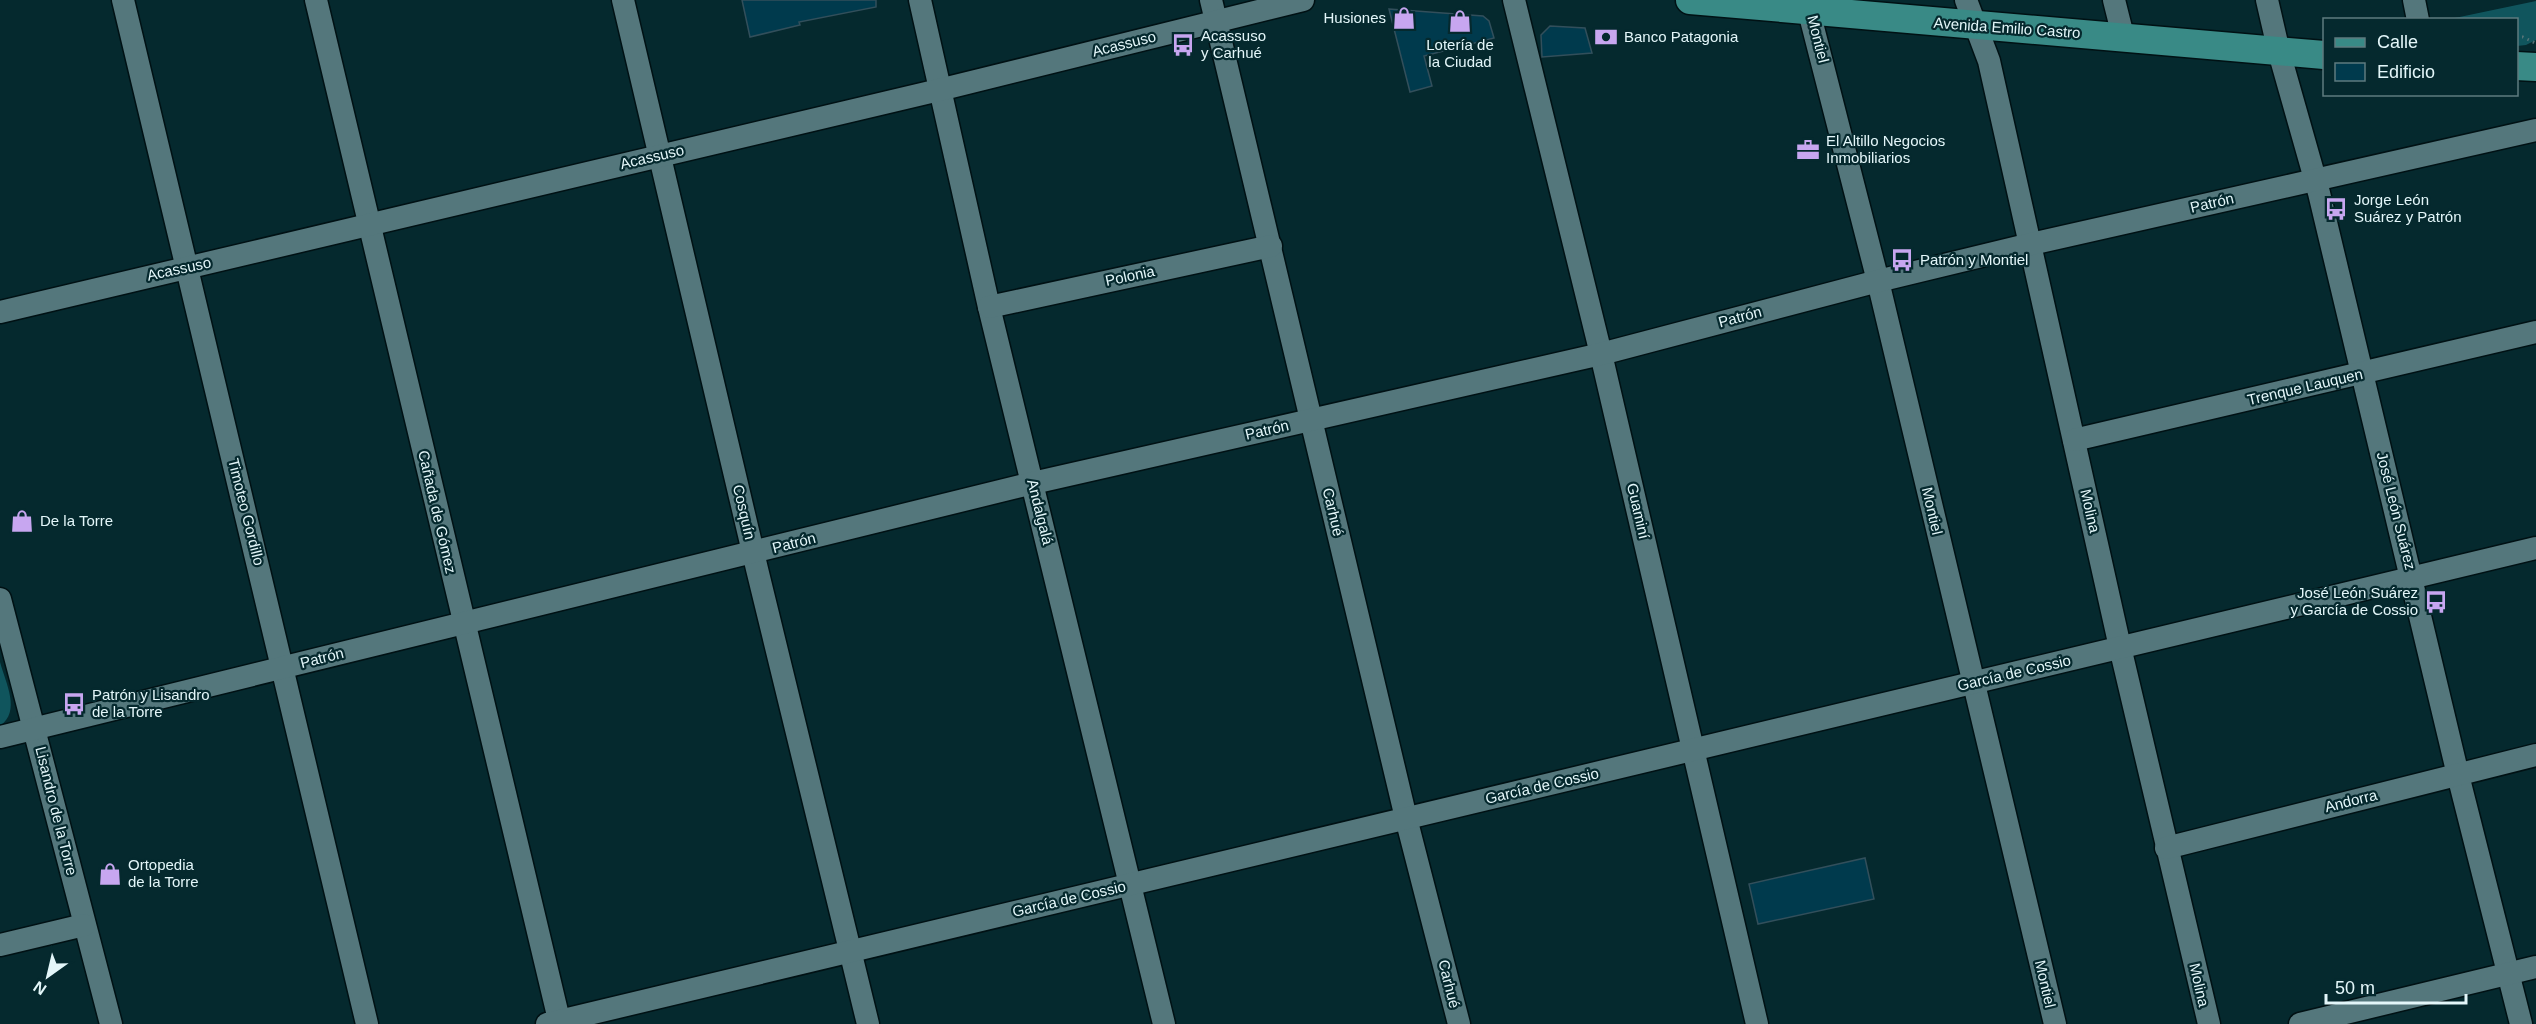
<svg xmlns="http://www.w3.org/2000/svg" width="2536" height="1024" font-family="Arial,sans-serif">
  <rect width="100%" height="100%" fill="#05292e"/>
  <g fill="#10555d">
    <polygon points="2536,1 2536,40 2526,45 2517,46 2516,20 2450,19"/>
    <path d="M0 662C6 684 21 711 0 726Z"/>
  </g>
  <g fill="#003a4d" stroke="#324f5b" stroke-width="1.5">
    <polygon points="742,0 876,0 876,7 799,22 800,25 750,37"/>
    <polygon points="1389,9 1483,16 1489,21 1494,38 1424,56 1432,86 1410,92"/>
    <polygon points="1550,26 1585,28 1592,53 1542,57 1541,35"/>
    <polygon points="1865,858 1874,899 1758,924 1749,884"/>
  </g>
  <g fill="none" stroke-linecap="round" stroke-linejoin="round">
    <g stroke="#001114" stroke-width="25">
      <g id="minor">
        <polyline points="123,0 367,1024"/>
        <polyline points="316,0 560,1024"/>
        <polyline points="623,0 757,569 868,1024"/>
        <polyline points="920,0 989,307 1164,1024"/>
        <polyline points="1211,0 1406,818 1459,1024"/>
        <polyline points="1514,0 1601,354 1757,1024"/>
        <polyline points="1806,0 1878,281 2055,1024"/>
        <polyline points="1966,0 1989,61 2120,647 2209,1024"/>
        <polyline points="2114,0 2123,36"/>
        <polyline points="2267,0 2279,52 2319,193 2458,775 2521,1024"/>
        <polyline points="2414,0 2418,20"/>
        <polyline points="989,307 1271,246"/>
        <polyline points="0,312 939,90 1303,0"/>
        <polyline points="2074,440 2536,332"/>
        <polyline points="0,599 111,1024"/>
        <polyline points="0,737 1033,483 1601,354 1878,281 2031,244 2536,130"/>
        <polyline points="2166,848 2536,755"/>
        <polyline points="0,945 84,925"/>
        <polyline points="547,1024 2536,548"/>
        <polyline points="2300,1024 2536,967"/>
      </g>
    </g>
    <g stroke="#001114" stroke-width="31">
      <g id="major">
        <polyline points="1690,0 2324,55"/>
        <polyline points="2516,66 2536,67"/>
      </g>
    </g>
    <polyline stroke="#557377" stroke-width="3" stroke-dasharray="1.5 4.5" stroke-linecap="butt" points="2516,37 2523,37 2535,43"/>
    <use href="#minor" stroke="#54777c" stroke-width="22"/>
    <use href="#major" stroke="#398a86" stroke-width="28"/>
  </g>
  <defs>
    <g id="shop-bare" transform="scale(1.8)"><path d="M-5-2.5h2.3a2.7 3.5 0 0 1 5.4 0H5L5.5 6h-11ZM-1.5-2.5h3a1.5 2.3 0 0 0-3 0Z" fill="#c7a6f0" stroke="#05292e" stroke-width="2.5" paint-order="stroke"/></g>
    <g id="bank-bare" transform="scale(1.8)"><path d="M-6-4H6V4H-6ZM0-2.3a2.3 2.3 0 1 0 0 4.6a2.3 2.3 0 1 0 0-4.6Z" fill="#c7a6f0" stroke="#05292e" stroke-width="2.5" paint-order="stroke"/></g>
    <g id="bus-bare" transform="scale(1.8)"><path d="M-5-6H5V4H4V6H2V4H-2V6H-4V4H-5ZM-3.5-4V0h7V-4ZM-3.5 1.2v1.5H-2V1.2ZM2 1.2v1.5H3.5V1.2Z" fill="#c7a6f0" stroke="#05292e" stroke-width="2.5" paint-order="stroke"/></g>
    <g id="office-bare" transform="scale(1.8)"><path d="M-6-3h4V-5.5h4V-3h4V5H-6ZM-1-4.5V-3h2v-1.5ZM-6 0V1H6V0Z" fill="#c7a6f0" stroke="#05292e" stroke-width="2.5" paint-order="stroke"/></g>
  </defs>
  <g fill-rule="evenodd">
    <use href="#shop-bare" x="1404" y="18"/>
    <use href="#shop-bare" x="1460" y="21"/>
    <use href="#bank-bare" x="1606" y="37"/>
    <use href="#bus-bare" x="1183" y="45"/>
    <use href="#office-bare" x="1808" y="150"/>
    <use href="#bus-bare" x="2336" y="209"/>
    <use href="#bus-bare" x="1902" y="260"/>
    <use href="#shop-bare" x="22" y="521"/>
    <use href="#bus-bare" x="2436" y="602"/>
    <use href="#bus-bare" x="74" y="704"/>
    <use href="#shop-bare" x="110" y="874"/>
  </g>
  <g text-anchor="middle" stroke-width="4.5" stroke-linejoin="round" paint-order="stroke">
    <g font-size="15" fill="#e3f6f9" stroke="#05292e" text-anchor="start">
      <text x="1386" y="23" text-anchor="end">Husiones</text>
      <text x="1201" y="41">Acassuso<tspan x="1201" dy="17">y Carhué</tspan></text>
      <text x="1624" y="42">Banco Patagonia</text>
      <text x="1460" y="50" text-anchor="middle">Lotería de<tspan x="1460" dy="17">la Ciudad</tspan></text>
      <text x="1826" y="146">El Altillo Negocios<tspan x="1826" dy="17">Inmobiliarios</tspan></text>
      <text x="2354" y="205">Jorge León<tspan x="2354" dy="17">Suárez y Patrón</tspan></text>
      <text x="1920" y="265">Patrón y Montiel</text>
      <text x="40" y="526">De la Torre</text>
      <text x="2418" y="598" text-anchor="end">José León Suárez<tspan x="2418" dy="17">y García de Cossio</tspan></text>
      <text x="92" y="700">Patrón y Lisandro<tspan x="92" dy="17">de la Torre</tspan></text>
      <text x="128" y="870">Ortopedia<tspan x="128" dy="17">de la Torre</tspan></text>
    </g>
    <g font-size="15" fill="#e3f6f9" stroke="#05292e">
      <text transform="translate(2007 28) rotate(4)" y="5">Avenida Emilio Castro</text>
      <text transform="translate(1818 39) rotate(76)" y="5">Montiel</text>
      <text transform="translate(1124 44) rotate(-14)" y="5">Acassuso</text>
      <text transform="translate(652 157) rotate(-13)" y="5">Acassuso</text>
      <text transform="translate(2212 203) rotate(-13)" y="5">Patrón</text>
      <text transform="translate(179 269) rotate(-12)" y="5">Acassuso</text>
      <text transform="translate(1130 276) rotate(-12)" y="5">Polonia</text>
      <text transform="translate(1740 317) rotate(-15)" y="5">Patrón</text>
      <text transform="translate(2305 387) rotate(-13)" y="5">Trenque Lauquen</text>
      <text transform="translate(1267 430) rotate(-13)" y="5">Patrón</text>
      <text transform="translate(1638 511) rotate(77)" y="5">Guaminí</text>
      <text transform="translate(1932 511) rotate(77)" y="5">Montiel</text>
      <text transform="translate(2090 511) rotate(77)" y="5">Molina</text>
      <text transform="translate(2396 511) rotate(76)" y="5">José León Suárez</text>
      <text transform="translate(246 512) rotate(76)" y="5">Timoteo Gordillo</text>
      <text transform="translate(437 512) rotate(77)" y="5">Cañada de Gómez</text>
      <text transform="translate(744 512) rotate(77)" y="5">Cosquín</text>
      <text transform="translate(1040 512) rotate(76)" y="5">Andalgalá</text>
      <text transform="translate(1333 512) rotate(77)" y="5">Carhué</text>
      <text transform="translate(794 543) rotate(-14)" y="5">Patrón</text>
      <text transform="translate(322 658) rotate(-14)" y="5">Patrón</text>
      <text transform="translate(2014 673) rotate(-13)" y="5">García de Cossio</text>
      <text transform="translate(1542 786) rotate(-13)" y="5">García de Cossio</text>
      <text transform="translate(2351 801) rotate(-14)" y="5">Andorra</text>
      <text transform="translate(56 811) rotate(76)" y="5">Lisandro de la Torre</text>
      <text transform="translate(1069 899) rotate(-13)" y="5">García de Cossio</text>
      <text transform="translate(1449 984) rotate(76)" y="5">Carhué</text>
      <text transform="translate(2045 984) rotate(77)" y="5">Montiel</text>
      <text transform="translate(2199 985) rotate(77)" y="5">Molina</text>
    </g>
  </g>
  <rect x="2323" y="18" width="195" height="78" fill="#05292e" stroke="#5e7b7f" stroke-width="1.5"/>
  <rect x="2335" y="38" width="30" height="9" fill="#398a86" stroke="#5e7b7f" stroke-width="1.5"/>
  <text x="2377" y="48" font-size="18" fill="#e3f6f9">Calle</text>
  <rect x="2335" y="63" width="30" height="18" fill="#003a4d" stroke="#5e7b7f" stroke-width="1.5"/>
  <text x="2377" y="78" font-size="18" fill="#e3f6f9">Edificio</text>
  <g transform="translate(48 976) rotate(214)" stroke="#05292e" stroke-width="4.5" paint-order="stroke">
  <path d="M0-4.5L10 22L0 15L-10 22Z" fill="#e3f6f9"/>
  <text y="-9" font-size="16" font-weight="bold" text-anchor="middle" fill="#e3f6f9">N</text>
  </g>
  <path d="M2326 994v9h140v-9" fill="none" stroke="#e3f6f9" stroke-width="3"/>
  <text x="2335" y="994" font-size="18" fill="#e3f6f9" stroke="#05292e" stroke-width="4.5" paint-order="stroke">50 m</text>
</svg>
